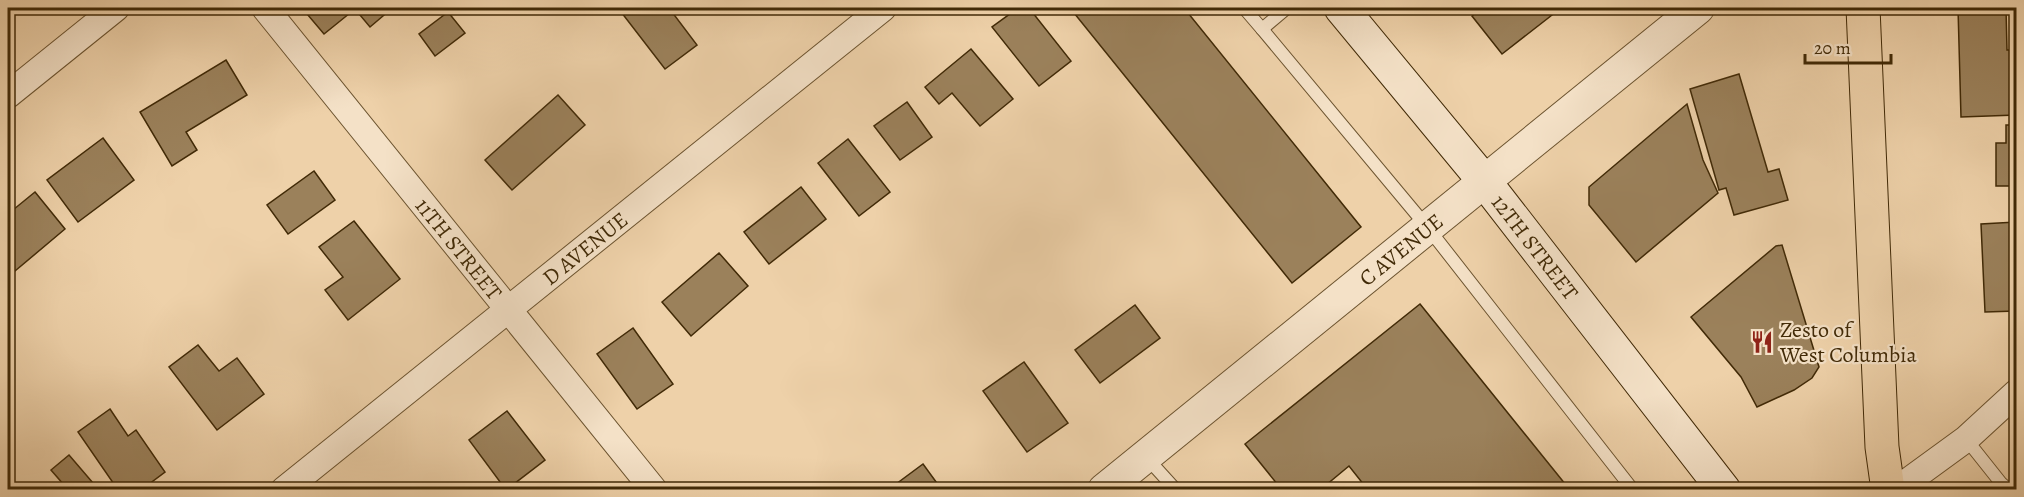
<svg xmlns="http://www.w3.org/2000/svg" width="2024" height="497" font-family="Alegreya,serif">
  <rect width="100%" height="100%" fill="#eed1a9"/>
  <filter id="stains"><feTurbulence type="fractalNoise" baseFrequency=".00333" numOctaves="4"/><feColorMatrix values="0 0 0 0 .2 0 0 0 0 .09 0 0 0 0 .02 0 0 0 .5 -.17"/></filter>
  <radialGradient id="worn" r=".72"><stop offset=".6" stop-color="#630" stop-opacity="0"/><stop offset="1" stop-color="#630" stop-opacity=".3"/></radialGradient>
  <g fill="#9b815b" stroke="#412a07" stroke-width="1.5">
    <polygon points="302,8 388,8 390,10 370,27 355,9 324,34"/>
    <polygon points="618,8 669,8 697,45 665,69"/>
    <polygon points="1018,8 1029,8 1071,61 1039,86 992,27"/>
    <polygon points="1070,8 1184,8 1361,227 1292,283"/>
    <polygon points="1482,8 1561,8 1502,54 1472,16"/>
    <polygon points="1958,8 2006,8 2007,50 2016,50 2016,115 1961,117"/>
    <polygon points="448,12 465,33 435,56 419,34"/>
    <polygon points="971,49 1013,99 980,126 952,93 939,104 925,87"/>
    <polygon points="226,60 247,95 186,132 197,150 172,166 140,112"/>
    <polygon points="1739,74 1768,172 1779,169 1788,200 1734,215 1726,188 1719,190 1690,89"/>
    <polygon points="558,95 585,125 512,190 485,160"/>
    <polygon points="907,102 932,137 900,160 874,126"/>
    <polygon points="1687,104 1703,160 1718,193 1636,262 1589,205 1589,187"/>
    <polygon points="2006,125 2016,125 2016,186 1996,186 1996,143 2006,143"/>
    <polygon points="103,138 134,180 78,222 47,180"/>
    <polygon points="848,139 890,192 859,216 818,163"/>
    <polygon points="314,171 335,200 288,234 267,205"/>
    <polygon points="801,187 826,219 769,264 744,232"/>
    <polygon points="35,192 65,229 15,271 8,262 8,214"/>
    <polygon points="354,221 400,279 348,320 325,290 343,277 319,247"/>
    <polygon points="2016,222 2016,311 1985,312 1981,224"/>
    <polygon points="1782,245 1819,367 1812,378 1794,390 1757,407 1741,377 1691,317 1776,246"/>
    <polygon points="719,253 748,286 691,336 662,302"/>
    <polygon points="1420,304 1570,490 1368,490 1349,466 1320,490 1282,490 1245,444"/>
    <polygon points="1135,305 1160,338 1100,383 1075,350"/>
    <polygon points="633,328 673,384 637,409 597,354"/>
    <polygon points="198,345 219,371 237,358 264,394 217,430 169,367"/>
    <polygon points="1024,362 1068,423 1027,452 983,391"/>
    <polygon points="110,409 128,436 136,430 165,472 141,490 118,490 78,432"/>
    <polygon points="507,411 545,460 506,490 469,440"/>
    <polygon points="69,455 99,490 58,490 64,485 51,470"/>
    <polygon points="923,464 942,490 888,490"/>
  </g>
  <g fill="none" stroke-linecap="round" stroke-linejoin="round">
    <g stroke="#6c5430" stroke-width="14">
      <g id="service">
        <polyline points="1244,8 1262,29 1287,8"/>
        <polyline points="1262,29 1428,228 1633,490"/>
        <polyline points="1966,439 2001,483 2009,490"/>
        <polyline points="1146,457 1176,490"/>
      </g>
    </g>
    <g stroke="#6c5430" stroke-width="28">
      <g id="minor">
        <path id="s1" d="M265 8 654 490"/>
        <polyline points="8,95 116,8"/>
        <path id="s2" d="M284 490 883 8"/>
        <polyline points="1896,490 1966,439 2016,393"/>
      </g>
    </g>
    <g stroke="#6c5430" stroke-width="34">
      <g id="tertiary">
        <path id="s3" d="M1104 490 1698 8"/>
      </g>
    </g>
    <g stroke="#412a07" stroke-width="35">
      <g id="secondary">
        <path id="s4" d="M1341 8 1485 182 1724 490"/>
      </g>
    </g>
    <g stroke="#412a07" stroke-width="35">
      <polyline id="primary" points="1863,8 1882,447 1888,490"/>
    </g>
    <use href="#service" stroke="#f4e1c7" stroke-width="12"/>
    <use href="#minor" stroke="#f4e1c7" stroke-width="26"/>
    <use href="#tertiary" stroke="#f4e1c7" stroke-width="32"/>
    <use href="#secondary" stroke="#f4e1c7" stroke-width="33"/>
    <use href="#primary" stroke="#eed1a9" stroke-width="33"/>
  </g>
  <defs>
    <g id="restaurant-bare" transform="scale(1.8)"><path d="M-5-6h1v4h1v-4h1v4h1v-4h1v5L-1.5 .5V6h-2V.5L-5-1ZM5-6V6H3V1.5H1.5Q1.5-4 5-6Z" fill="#8f2418" stroke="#f4e1c7" stroke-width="2.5" paint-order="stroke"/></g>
  </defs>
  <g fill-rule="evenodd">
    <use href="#restaurant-bare" x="1762" y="342"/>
  </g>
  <g text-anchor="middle" stroke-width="4.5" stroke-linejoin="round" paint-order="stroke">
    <g font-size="22" fill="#412a07" stroke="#f4e1c7">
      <text dy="8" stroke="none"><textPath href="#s4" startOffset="308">12TH STREET</textPath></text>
      <text dy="8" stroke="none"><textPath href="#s1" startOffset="309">11TH STREET</textPath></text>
      <text dy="8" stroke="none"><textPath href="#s2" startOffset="386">D AVENUE</textPath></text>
      <text dy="8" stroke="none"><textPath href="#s3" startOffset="382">C AVENUE</textPath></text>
    </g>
    <g font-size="22" fill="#412a07" stroke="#f4e1c7" text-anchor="start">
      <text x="1780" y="337">Zesto of<tspan x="1780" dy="25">West Columbia</tspan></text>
    </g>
  </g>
  <rect width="2024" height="497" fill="none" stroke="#eed1a9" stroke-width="30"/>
  <rect x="9" y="9" width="2006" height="479" fill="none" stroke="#412a07" stroke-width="3"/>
  <rect x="15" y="15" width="1994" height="467" fill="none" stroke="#412a07" stroke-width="1.5"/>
  <path d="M1805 54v9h86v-9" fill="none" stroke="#412a07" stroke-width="3"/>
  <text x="1814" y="54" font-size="18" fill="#412a07" stroke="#f4e1c7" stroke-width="4.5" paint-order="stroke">20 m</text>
  <rect width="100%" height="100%" filter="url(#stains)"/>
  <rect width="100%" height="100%" fill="url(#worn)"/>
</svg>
